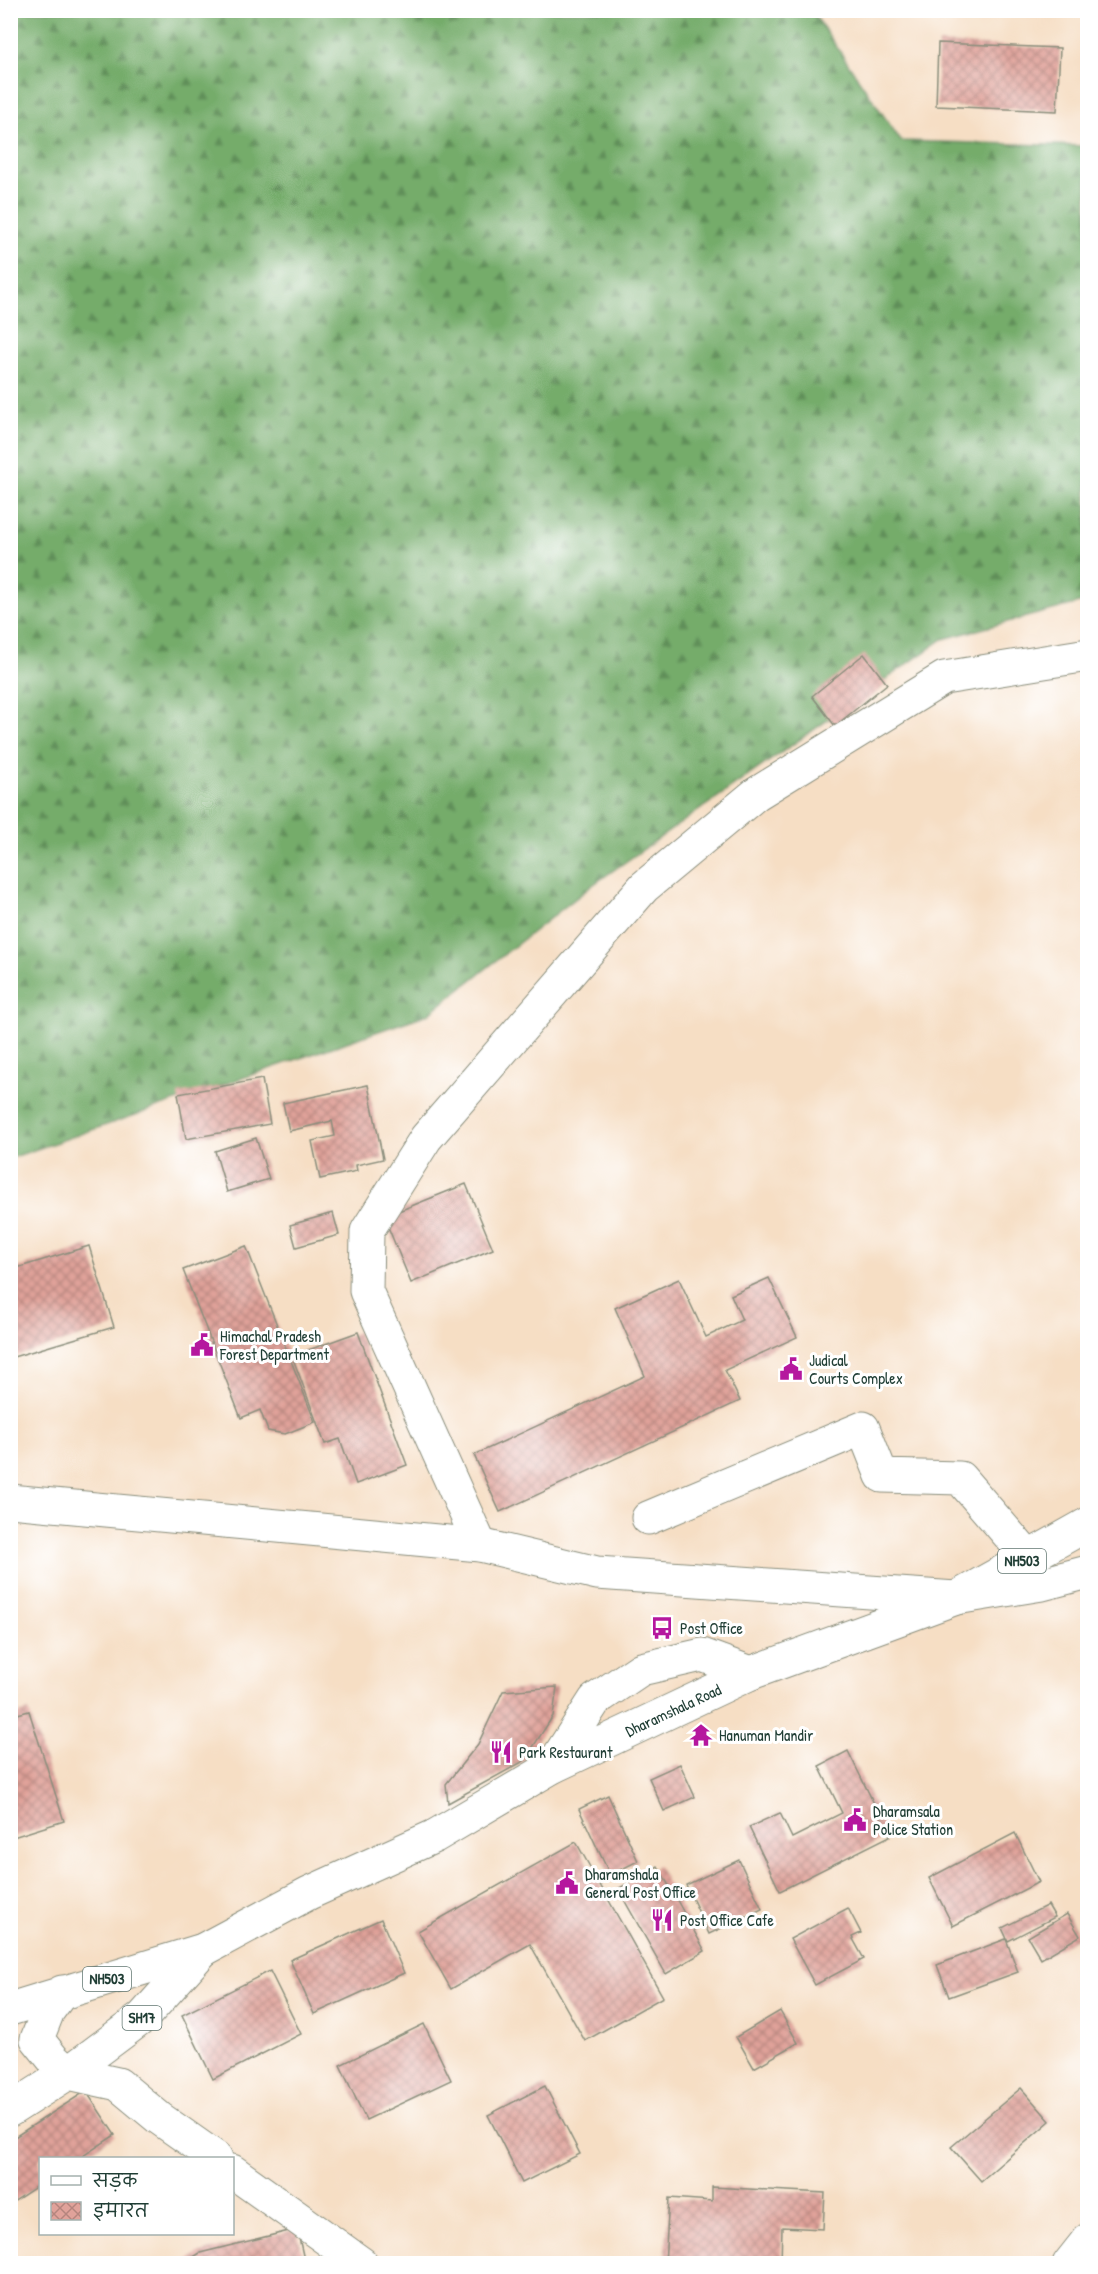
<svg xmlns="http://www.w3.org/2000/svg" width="1098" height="2274" font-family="'Patrick Hand','Playpen Sans Deva',sans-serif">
  <defs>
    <pattern id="forest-firs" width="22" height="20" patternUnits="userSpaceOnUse" patternTransform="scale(1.5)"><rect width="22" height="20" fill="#75ac6a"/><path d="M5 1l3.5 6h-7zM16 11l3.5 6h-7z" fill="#5f8d58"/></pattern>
    <pattern id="building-cross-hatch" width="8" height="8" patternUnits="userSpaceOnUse" patternTransform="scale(1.5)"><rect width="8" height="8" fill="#e0a29a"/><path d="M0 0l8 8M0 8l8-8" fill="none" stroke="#b5857e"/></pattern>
  </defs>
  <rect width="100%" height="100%" fill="#fff"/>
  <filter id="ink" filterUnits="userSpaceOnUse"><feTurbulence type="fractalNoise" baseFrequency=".0167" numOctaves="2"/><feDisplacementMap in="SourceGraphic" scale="12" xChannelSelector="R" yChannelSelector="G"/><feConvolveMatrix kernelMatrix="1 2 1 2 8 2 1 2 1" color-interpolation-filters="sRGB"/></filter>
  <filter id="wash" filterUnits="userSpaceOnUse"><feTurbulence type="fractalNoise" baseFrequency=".008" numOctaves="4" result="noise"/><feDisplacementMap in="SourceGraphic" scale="24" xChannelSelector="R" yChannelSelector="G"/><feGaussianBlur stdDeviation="1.35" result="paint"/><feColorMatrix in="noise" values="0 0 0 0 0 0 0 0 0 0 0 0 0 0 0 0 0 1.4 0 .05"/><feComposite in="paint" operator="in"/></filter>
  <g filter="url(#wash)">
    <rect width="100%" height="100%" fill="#f6dec4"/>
    <polygon fill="url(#forest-firs)" stroke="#4a744f" stroke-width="1.5" points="10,11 812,11 901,141 1087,146 1087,601 943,639 594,884 428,1014 11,1158"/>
    <g id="blocks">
      <g fill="url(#building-cross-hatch)">
        <polygon points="938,43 1060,48 1057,111 936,106"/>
        <polygon points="864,654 887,684 835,726 812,696"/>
        <polygon points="262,1079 270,1124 186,1139 178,1094"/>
        <polygon points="368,1085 383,1159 356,1165 357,1171 320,1179 312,1141 335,1136 332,1121 289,1131 283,1103"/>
        <polygon points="256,1138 269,1179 227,1192 215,1151"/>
        <polygon points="466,1184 493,1249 411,1283 384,1217"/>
        <polygon points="333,1213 339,1235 296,1247 290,1225"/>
        <polygon points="89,1246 114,1327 10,1358 10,1270"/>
        <polygon points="246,1246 315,1422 285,1434 268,1431 260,1410 241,1418 183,1270"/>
        <polygon points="769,1278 797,1337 725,1370 740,1401 500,1512 474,1455 645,1376 615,1308 679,1279 706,1337 742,1320 731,1295"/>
        <polygon points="358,1332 407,1465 356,1484 340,1439 325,1444 292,1356"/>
        <polygon points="557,1687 553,1716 524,1761 448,1803 446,1784 478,1744 503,1691"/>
        <polygon points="29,1711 64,1821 10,1838 10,1716"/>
        <polygon points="848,1751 890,1836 780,1891 749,1827 780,1813 792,1838 842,1813 819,1766"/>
        <polygon points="680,1764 695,1797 664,1811 649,1778"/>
        <polygon points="608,1795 638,1861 610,1875 579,1809"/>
        <polygon points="1015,1833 1039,1882 953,1926 929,1878"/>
        <polygon points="576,1842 663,1997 585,2041 530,1944 451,1989 418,1931"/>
        <polygon points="739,1860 762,1909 709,1934 686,1885"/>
        <polygon points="658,1866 705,1951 666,1974 618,1889"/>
        <polygon points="1048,1905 1055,1917 1008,1941 1002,1928"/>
        <polygon points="848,1908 861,1933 852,1937 864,1959 815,1985 790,1939"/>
        <polygon points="1067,1914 1080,1936 1041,1959 1028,1937"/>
        <polygon points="381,1919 404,1973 314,2014 290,1960"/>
        <polygon points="1006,1939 1018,1972 949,1997 937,1965"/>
        <polygon points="270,1971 301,2034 213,2079 182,2015"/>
        <polygon points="780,2011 798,2043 754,2068 736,2037"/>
        <polygon points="424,2024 451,2080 366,2120 340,2065"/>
        <polygon points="545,2086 580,2154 522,2183 488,2115"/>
        <polygon points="1021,2088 1050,2121 981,2181 951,2147"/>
        <polygon points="86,2091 115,2135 80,2158 40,2158 40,2184 10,2204 10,2140"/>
        <polygon points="712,2187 825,2193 823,2229 782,2227 781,2264 665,2264 669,2198 712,2201"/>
        <polygon points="297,2229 305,2264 182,2264 200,2253"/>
      </g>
    </g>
  </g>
  <g filter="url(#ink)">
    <use href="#blocks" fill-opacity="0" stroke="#8a8e7c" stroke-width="1.5"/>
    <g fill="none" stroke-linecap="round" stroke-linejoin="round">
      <g stroke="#8a8e7c" stroke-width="35">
        <g id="minor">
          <polyline points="10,1501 480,1545 597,1573 956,1598 1042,1584 1088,1572"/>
          <polyline points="648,1518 863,1428 882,1476 960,1478 1028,1557"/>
          <polyline points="480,1545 366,1291 367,1231 426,1138 644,887 756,794 944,678 1088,655"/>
          <polyline points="552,1767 595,1700 641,1669 702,1655 751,1673"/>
          <polyline points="68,2073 118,2084 159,2118 216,2158"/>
          <polyline points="232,2171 362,2264"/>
          <polyline points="1069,2264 1088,2240"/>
        </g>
      </g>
      <g stroke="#8a8e7c" stroke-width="35">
        <g id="major">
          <polyline points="10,2009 203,1950 309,1893 435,1836 552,1767 751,1673 956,1598 1088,1524"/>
          <polyline points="10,2110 68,2073 143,2017 203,1950"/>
        </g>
      </g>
      <g stroke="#8a8e7c" stroke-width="35">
        <polyline id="highway" points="62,1992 48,2011 37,2039 53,2059 68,2073"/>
      </g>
      <use href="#minor" stroke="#fff" stroke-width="33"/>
      <use href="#major" stroke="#fff" stroke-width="33"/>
      <use href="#highway" stroke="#fff" stroke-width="33"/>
    </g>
  </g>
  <defs>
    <g id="civic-bare" transform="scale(1.8)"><path d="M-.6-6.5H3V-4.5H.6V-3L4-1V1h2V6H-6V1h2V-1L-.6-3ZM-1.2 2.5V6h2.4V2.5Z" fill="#b5179e" stroke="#fff" stroke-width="2.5" paint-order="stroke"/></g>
    <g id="bus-bare" transform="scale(1.8)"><path d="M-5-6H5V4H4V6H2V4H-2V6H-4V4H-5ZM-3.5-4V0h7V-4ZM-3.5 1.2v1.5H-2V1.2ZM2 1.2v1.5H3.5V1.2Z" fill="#b5179e" stroke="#fff" stroke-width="2.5" paint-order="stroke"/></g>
    <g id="temple-bare" transform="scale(1.8)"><path d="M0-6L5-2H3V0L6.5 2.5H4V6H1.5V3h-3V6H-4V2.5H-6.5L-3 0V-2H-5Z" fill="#b5179e" stroke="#fff" stroke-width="2.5" paint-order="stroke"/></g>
    <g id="restaurant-bare" transform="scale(1.8)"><path d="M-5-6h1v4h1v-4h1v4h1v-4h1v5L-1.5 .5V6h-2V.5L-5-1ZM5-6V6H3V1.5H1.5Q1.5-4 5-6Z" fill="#b5179e" stroke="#fff" stroke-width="2.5" paint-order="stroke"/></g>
  </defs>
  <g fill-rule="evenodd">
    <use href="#civic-bare" x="202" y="1345"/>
    <use href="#civic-bare" x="791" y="1369"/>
    <use href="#bus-bare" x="662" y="1628"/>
    <use href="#temple-bare" x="701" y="1735"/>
    <use href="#restaurant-bare" x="501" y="1752"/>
    <use href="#civic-bare" x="855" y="1820"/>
    <use href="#civic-bare" x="567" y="1883"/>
    <use href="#restaurant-bare" x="662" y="1920"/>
  </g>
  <g text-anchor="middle" stroke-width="6" stroke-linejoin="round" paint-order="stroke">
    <g fill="#fff" stroke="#627771" stroke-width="1.5">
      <rect x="998" y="1549" width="48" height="24" rx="4.5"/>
      <rect x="83" y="1967" width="48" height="24" rx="4.5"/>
      <rect x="122.5" y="2006" width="39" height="24" rx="4.5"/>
    </g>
    <g font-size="15" font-weight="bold" fill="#1f3d34">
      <text x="1022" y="1566">NH503</text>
      <text x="107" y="1984">NH503</text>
      <text x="142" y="2023">SH17</text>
    </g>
    <g font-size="16" fill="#1f3d34" stroke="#fff" text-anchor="start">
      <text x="220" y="1342">Himachal Pradesh<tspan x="220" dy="18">Forest Department</tspan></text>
      <text x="809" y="1366">Judical<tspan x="809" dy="18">Courts Complex</tspan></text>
      <text x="680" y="1634">Post Office</text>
      <text x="719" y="1741">Hanuman Mandir</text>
      <text x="519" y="1758">Park Restaurant</text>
      <text x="873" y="1817">Dharamsala<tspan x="873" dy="18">Police Station</tspan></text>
      <text x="585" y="1880">Dharamshala<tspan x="585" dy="18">General Post Office</tspan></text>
      <text x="680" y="1926">Post Office Cafe</text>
    </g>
    <g font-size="16" fill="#1f3d34" stroke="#fff">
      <text transform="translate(673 1710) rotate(-25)" y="6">Dharamshala Road</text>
    </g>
  </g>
  <rect width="1098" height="2274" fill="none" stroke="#fff" stroke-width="36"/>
  <rect x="39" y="2157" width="195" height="78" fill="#ffffff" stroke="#a5b1ae" stroke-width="1.5"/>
  <rect x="51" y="2176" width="30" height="9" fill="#ffffff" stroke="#a5b1ae" stroke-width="1.5"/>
  <text x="93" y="2187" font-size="18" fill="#1f3d34">सड़क</text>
  <rect x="51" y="2202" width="30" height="18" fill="url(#building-cross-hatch)" stroke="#a5b1ae" stroke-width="1.5"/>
  <text x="93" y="2217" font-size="18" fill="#1f3d34">इमारत</text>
</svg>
